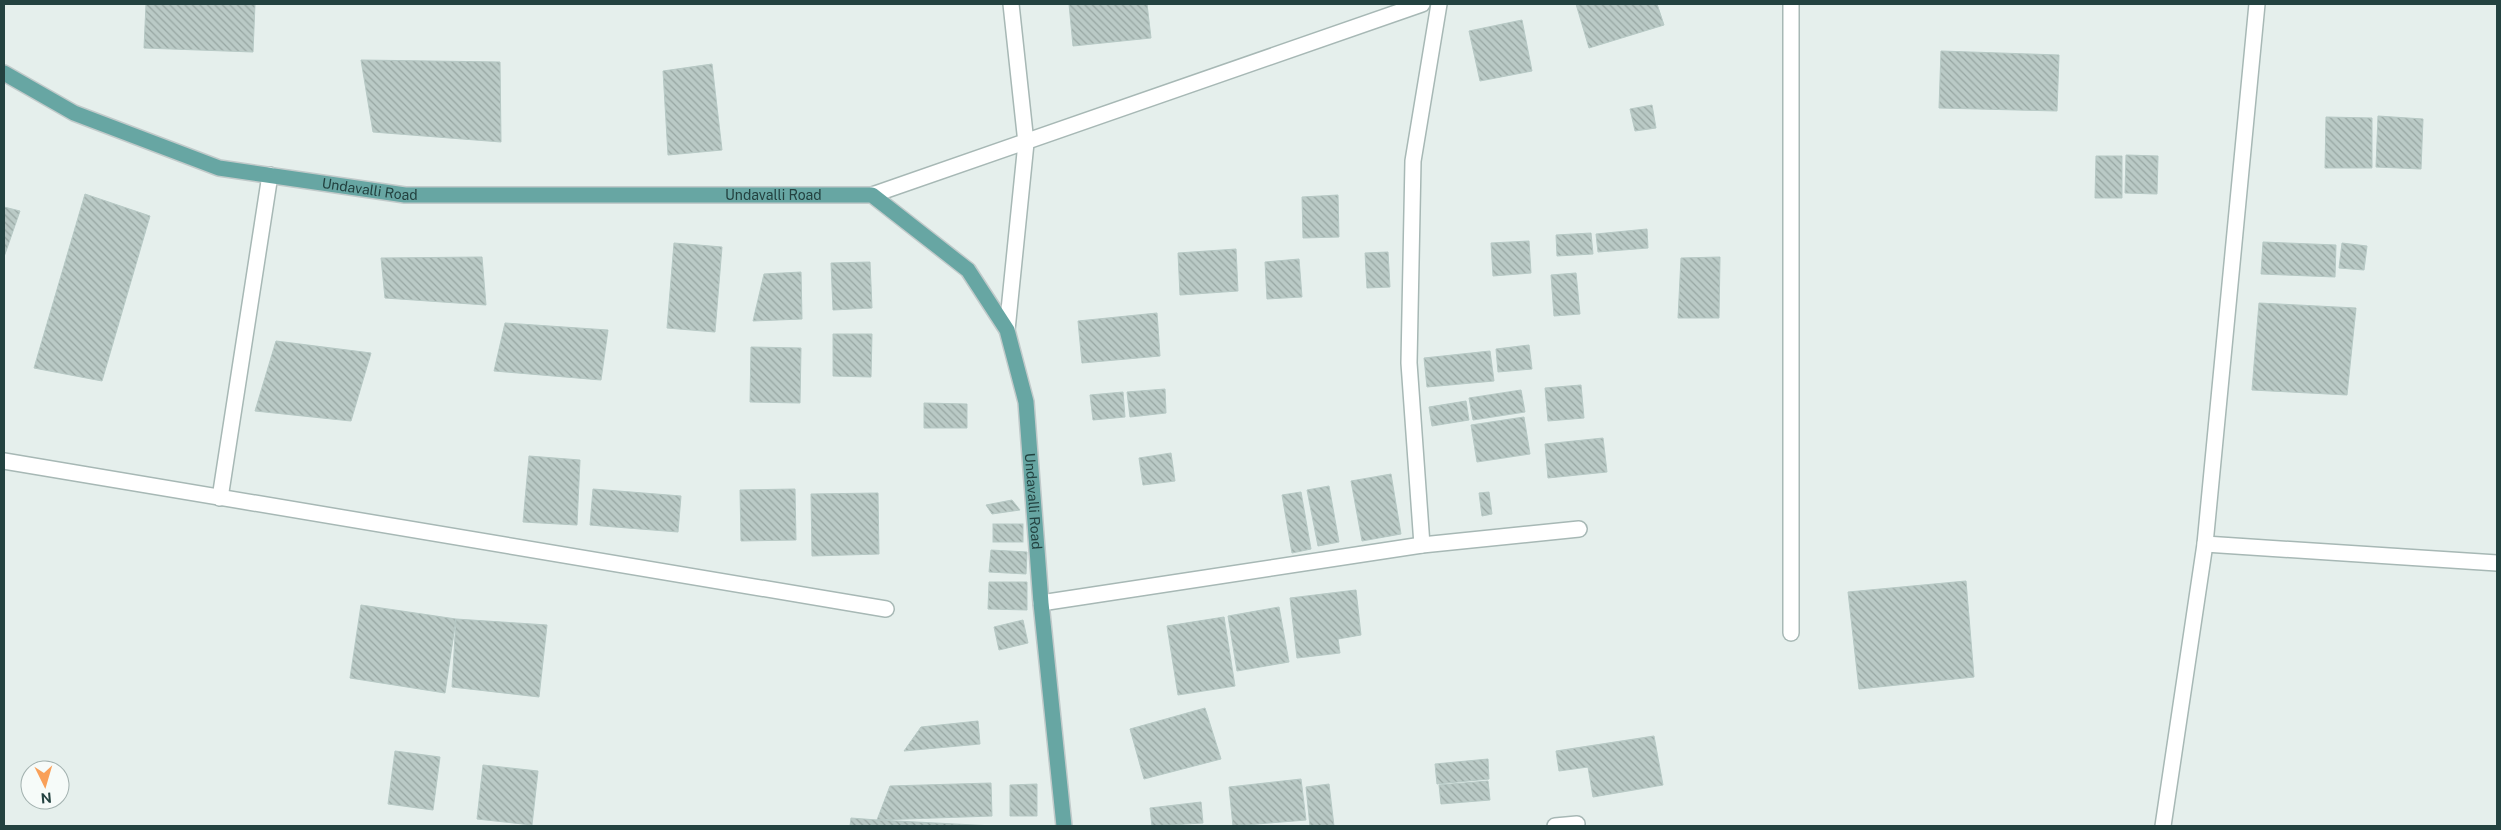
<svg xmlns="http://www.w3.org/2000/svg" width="2501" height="830" font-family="'Public Sans',sans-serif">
  <defs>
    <pattern id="building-back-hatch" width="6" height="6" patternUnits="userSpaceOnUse" patternTransform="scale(1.25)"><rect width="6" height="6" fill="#bacac6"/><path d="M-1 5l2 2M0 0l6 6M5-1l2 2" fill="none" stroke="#97a6a2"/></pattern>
  </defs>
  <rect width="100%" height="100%" fill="#e5efec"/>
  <g fill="url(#building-back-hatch)" stroke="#b7c9c5">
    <polygon points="146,4 255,4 253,52 144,48"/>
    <polygon points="1069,4 1147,4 1151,38 1073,46"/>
    <polygon points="1576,4 1657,4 1664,25 1589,48"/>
    <polygon points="1522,20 1532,71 1480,81 1469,31"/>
    <polygon points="1941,51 2059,55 2057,111 1939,108"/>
    <polygon points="361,60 500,62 501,142 373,132"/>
    <polygon points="712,64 722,150 668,155 663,71"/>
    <polygon points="1652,105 1656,128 1635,131 1630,109"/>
    <polygon points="2378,116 2423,119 2421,169 2376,167"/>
    <polygon points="2326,117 2372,118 2372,168 2325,168"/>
    <polygon points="2126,155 2158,156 2157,194 2125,193"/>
    <polygon points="2096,156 2122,156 2122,198 2095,198"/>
    <polygon points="85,194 150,216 102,381 34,368"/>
    <polygon points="1338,195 1339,237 1303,238 1302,197"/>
    <polygon points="4,207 20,211 4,257"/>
    <polygon points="1647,229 1648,248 1598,252 1596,234"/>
    <polygon points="1591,233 1593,254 1557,256 1556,235"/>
    <polygon points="1529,241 1531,273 1493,276 1491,243"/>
    <polygon points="2263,242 2336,245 2335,277 2261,274"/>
    <polygon points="674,243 722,247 715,332 667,328"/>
    <polygon points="2342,243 2367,246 2364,270 2339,268"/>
    <polygon points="1236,249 1238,291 1180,295 1178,253"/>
    <polygon points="1388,252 1390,287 1367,288 1365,253"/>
    <polygon points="482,257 486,305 385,298 381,258"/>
    <polygon points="1720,257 1719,318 1678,318 1681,258"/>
    <polygon points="1299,259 1302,297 1267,299 1265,262"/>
    <polygon points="870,262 872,308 833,310 831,263"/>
    <polygon points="801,272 802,319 753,321 764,274"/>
    <polygon points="1576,273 1580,314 1554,316 1551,275"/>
    <polygon points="2259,303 2356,308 2347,395 2252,390"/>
    <polygon points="1157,313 1160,356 1082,363 1078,321"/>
    <polygon points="505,323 608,330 601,380 494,371"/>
    <polygon points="833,334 872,334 871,377 833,376"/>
    <polygon points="276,341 371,353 351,421 255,411"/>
    <polygon points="1529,345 1532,369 1498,372 1496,349"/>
    <polygon points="751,347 801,348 800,403 750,402"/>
    <polygon points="1490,351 1494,381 1427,387 1424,358"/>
    <polygon points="1581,385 1584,418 1548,421 1545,388"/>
    <polygon points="1165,389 1166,413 1130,417 1127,392"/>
    <polygon points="1521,390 1525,412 1473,420 1469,398"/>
    <polygon points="1123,392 1125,417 1093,420 1090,395"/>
    <polygon points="1466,401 1469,420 1432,426 1429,407"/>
    <polygon points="924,403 967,404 967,428 924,428"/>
    <polygon points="1524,417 1530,454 1477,462 1471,425"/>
    <polygon points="1603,438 1607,472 1548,478 1545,444"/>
    <polygon points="1171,453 1175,481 1143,485 1139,458"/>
    <polygon points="529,456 580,460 577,525 523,522"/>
    <polygon points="1391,474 1401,534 1362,541 1351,481"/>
    <polygon points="1329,486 1339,542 1318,546 1307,490"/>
    <polygon points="593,489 681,496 678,532 590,525"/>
    <polygon points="795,489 796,540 741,541 740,490"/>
    <polygon points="1301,492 1311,549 1292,553 1282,495"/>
    <polygon points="1489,492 1492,514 1482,516 1479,493"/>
    <polygon points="878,493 879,554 812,556 811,494"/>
    <polygon points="1012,500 1020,510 992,514 986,505"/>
    <rect x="993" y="524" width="30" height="18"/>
    <polygon points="991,550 1027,552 1026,574 989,572"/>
    <polygon points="1966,581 1974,677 1859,689 1848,592"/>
    <polygon points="989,582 1027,582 1027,610 988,609"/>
    <polygon points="1356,590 1361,635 1338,639 1340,653 1297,658 1290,598"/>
    <polygon points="361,605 456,619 445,693 350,678"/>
    <polygon points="1279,607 1289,662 1237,671 1228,616"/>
    <polygon points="1224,617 1235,686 1178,695 1167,626"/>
    <polygon points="456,619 547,625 539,697 452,687"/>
    <polygon points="1023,620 1028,643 999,650 994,627"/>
    <polygon points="1205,708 1221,759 1144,779 1130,729"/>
    <polygon points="978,721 980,744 904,751 921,727"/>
    <polygon points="1654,736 1663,785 1593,797 1588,767 1559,771 1556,751"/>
    <polygon points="395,751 440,757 433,810 388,804"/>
    <polygon points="1488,759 1489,779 1437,784 1435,764"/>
    <polygon points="483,765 538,771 532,825 477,819"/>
    <polygon points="1301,779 1306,820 1233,826 1229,787"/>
    <polygon points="1488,781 1490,800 1441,804 1439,785"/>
    <polygon points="991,783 992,816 877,820 890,786"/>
    <polygon points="1037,784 1037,816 1010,816 1010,785"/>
    <polygon points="1329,784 1334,826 1310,826 1306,787"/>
    <polygon points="1201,802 1203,823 1152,826 1150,808"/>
    <polygon points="851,818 877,820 994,826 850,826"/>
  </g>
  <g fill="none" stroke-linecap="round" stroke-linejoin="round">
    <g stroke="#a7b8b5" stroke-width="18">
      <g id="minor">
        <polyline points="1791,4 1791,633"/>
        <polyline points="872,195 1422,4"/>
        <polyline points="1007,330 1026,143 1011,4"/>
        <polyline points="4,461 886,609"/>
        <polyline points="220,498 270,175"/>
        <polyline points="2205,544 2497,563"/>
        <polyline points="1422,545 1409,363 1413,161 1439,4"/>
        <polyline points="1041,603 1422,545 1579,529"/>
        <polyline points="1555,826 1577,824"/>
        <polyline points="2163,826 2205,544 2257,4"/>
      </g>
    </g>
    <g stroke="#c1caca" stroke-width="18">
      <g id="major">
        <path id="s1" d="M4 73 74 113 219 168 405 195H872L968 270 1007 330 1026 402 1041 603 1064 826"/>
      </g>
    </g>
    <use href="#minor" stroke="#fff" stroke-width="15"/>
    <use href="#major" stroke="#67a6a3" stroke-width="15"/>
  </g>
  <g text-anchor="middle" stroke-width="4" stroke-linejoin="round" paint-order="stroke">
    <g font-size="14" fill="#234240" stroke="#f6fbf9">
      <text dy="5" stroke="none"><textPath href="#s1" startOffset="388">Undavalli Road</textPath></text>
      <text dy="5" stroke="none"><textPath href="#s1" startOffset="792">Undavalli Road</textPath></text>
      <text dy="5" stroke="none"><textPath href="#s1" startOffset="1258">Undavalli Road</textPath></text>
    </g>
  </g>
  <rect width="2501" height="830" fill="none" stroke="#234240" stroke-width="10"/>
  <g transform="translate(45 785) rotate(175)"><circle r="24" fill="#f6fbf9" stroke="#a2b1af"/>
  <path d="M0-4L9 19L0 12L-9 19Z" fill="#f9a059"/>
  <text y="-8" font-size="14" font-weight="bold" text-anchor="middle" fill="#234240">N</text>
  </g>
</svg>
